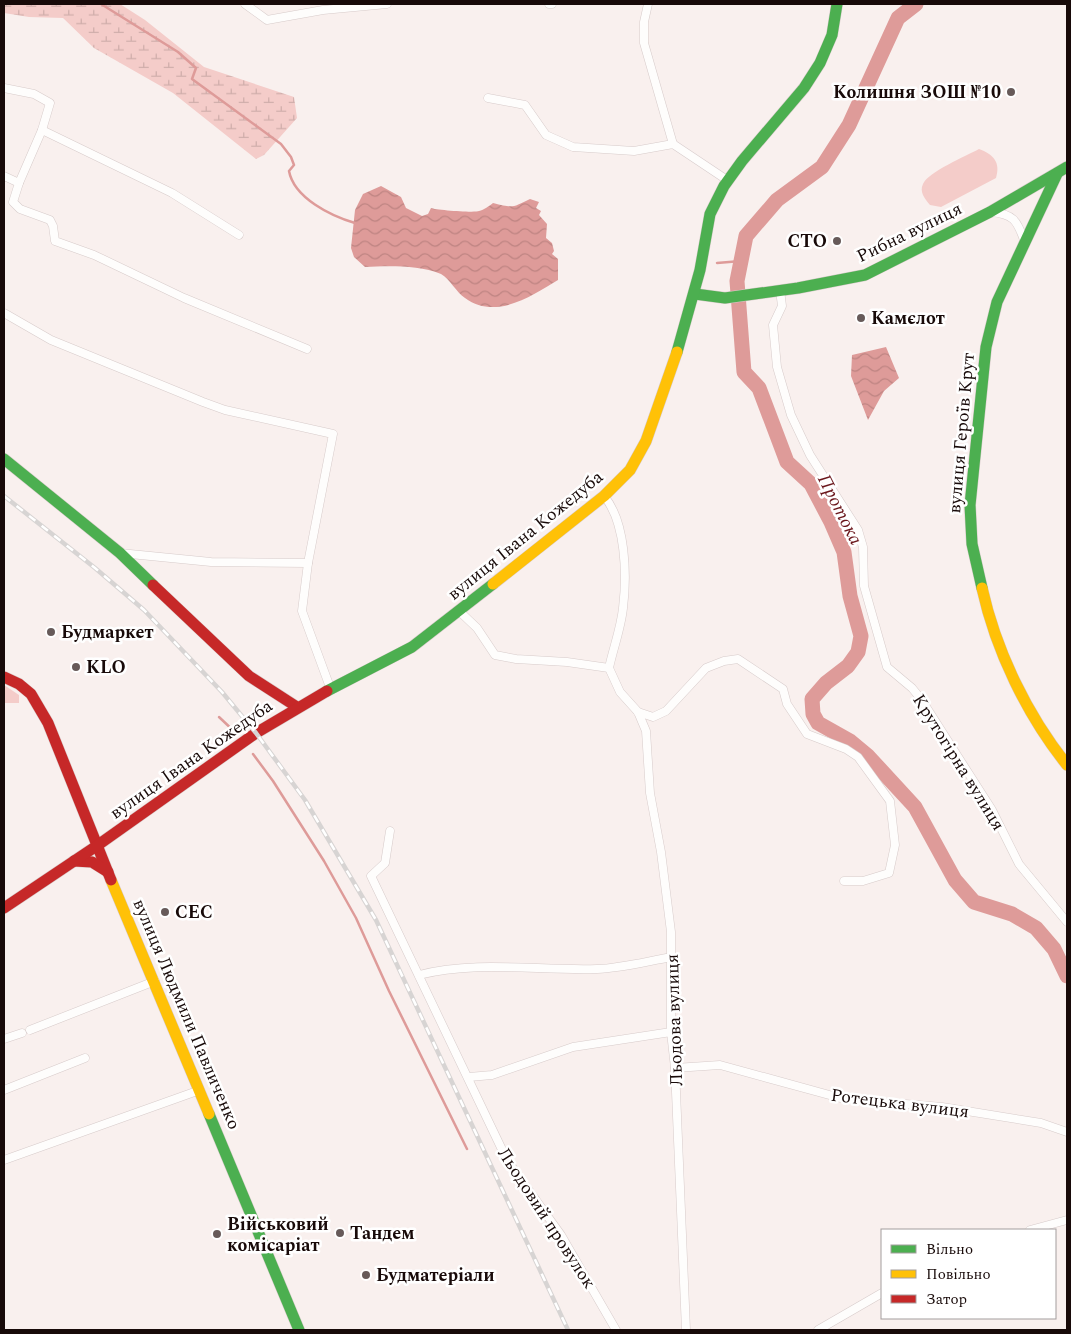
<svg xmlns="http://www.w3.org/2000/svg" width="1071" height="1334" font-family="Spectral,serif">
  <defs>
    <pattern id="wetland-marsh" width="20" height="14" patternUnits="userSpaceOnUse" patternTransform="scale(1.25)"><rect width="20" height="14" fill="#f4ccc9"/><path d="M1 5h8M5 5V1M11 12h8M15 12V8" fill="none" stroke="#d0aeab"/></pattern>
    <pattern id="water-waves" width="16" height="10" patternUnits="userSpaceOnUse" patternTransform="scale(1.25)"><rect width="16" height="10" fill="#de9b99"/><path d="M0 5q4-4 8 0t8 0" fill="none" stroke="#be8482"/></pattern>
  </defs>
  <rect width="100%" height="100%" fill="#f9f0ee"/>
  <g fill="#f4ccc9">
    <path d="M979 149C993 154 1001 162 996 178L941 207 930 205C925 199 919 192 923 184 928 172 966 156 979 149Z"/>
    <polygon points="4,685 19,695 19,703 4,703"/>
  </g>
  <polygon fill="url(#wetland-marsh)" points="4,4 120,4 145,20 204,67 294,97 297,118 264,155 256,159 173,93 94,48 63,18 29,17 4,13"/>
  <g fill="url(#water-waves)">
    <path d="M381 186 401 197 406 208 422 216 428 214 431 208C435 210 475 213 479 211 484 210 489 206 493 203 513 208 512 208 530 199L539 202 536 208 541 211 539 215 547 224 546 238 552 243 554 251 552 254 558 259V280C533 295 496 321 465 298 456 292 450 279 441 274 418 265 389 266 365 267L354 257 351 248 355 210 363 194Z"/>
    <polygon points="886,347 899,378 884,391 868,420 851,376 852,355"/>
  </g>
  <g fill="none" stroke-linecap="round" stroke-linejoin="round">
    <g stroke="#de9b99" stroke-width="2.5">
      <path d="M101 4 178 52 196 68 192 79 281 144 291 157 294 165 289 171C294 198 331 216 355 223"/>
      <polyline points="717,263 741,261"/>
      <polyline points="219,717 237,734"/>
      <polyline points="253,754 273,781 324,861 356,918 389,991 467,1149"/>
    </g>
    <polyline stroke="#de9b99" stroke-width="15" points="916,4 898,18 849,125 822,167 777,200 746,236 737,281 744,372 759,388 787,462 811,484 831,522 844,552 850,596 861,636 858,652 848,666 826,683 812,699 813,714 818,723 850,741 868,756 915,807 955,880 974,902 1012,914 1036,928 1054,949 1067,976"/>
    <g stroke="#d7cbca" stroke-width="9">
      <g id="street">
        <polyline points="245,4 267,20 323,10 387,4"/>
        <polyline points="549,4 552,4"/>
        <polyline points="648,4 644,22 644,43 673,144"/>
        <polyline points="4,88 34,94 50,103 42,130 19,183"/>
        <polyline points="488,98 525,105 546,135 573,147 634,151 673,144 727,180"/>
        <polyline points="42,130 172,193 239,235"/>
        <polyline points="4,176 19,183 13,202 20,209 50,220 53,226 55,241 94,255 184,298 307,349"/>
        <path d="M991 212C1013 214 1017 220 1024 240"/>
        <polyline points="780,290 782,306 773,325 777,367 791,415 810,455 858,530 863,547 864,586 887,667 912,688 921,699 992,810 1019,864 1067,922"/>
        <polyline points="4,313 51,340 203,402 225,410 333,434 308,563 302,611 331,690"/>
        <path d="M604 496C626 522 627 575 623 608 621 628 613 649 609 668"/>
        <polyline points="120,553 211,562 308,563"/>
        <polyline points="458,610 477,628 495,655 516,659 567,662 609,668 620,692 638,712 646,731 650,793 661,852 671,932 671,1032 675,1068 686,1330"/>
        <polyline points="638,712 653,717 666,711 706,668 724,661 738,659 783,689 787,704 807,734 846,749 858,757 890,801 895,845 889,873 863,881 844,881"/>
        <polyline points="390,831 385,863 371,876 507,1160 561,1235 616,1330"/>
        <path d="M419 975C476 960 538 971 597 969 622 968 648 961 672 957"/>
        <polyline points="30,1030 155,981"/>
        <polyline points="4,1039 22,1033"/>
        <polyline points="675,1068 720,1065 844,1099 942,1107 1041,1123 1067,1132"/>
        <polyline points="469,1077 492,1075 573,1047 671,1032"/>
        <polyline points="4,1090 85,1058"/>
        <polyline points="4,1160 200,1090"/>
        <polyline points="1030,1230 1067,1220"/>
        <polyline points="818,1330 882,1293"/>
      </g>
    </g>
    <g stroke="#d7cbca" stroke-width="12">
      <g id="fast">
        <polyline points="695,294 725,298 798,288 865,275 990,212 1067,167"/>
        <polyline points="677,352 700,270 710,214 724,186 742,161 804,88 820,63 832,35 837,4"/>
        <polyline points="4,459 120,553 153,585"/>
        <polyline points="982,588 972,544 970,505 986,347 997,302 1057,174"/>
        <polyline points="327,691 412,647 493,584"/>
        <polyline points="209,1114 299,1330"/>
      </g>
    </g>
    <g stroke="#d7cbca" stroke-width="12">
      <g id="slow">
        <polyline points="493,584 604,496 630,470 646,441 677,352"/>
        <path d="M982 588C996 651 1027 715 1067 765"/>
        <polyline points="111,880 209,1114"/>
      </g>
    </g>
    <g stroke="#d7cbca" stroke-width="12">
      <g id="jam">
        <polyline points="153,585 249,676 297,707"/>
        <polyline points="4,677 19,684 31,694 48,723 111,880"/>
        <polyline points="74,861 92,862 108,872"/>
        <polyline points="4,908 98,845 256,733 327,691"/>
      </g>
    </g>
    <use href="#street" stroke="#fefdfc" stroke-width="8"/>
    <use href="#fast" stroke="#4caf50" stroke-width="11"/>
    <use href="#slow" stroke="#ffc107" stroke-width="11"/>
    <use href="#jam" stroke="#c62828" stroke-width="11"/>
    <g stroke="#d7d4d3" stroke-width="4.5">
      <polyline id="rail" points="4,496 95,568 144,610 222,692 256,733 305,800 376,920 568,1330"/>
    </g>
    <use href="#rail" stroke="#fff" stroke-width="2.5" stroke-dasharray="8" stroke-linecap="butt"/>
  </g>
  <g fill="#675a59" stroke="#fff" stroke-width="2">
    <circle cx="1011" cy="92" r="5"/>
    <circle cx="837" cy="241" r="5"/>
    <circle cx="861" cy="318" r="5"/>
    <circle cx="51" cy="632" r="5"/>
    <circle cx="76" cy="667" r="5"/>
    <circle cx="165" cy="912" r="5"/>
    <circle cx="340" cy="1233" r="5"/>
    <circle cx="217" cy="1234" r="5"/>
    <circle cx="366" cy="1275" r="5"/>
  </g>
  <g text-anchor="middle" stroke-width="5" stroke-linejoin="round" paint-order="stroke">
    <g font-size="18" font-weight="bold" fill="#180a09" stroke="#fff" text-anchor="start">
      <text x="1001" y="98" text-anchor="end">Колишня ЗОШ №10</text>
      <text x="827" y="247" text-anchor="end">СТО</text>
      <text x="871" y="324">Камєлот</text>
      <text x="61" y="638">Будмаркет</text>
      <text x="86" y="673">KLO</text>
      <text x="175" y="918">СЕС</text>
      <text x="227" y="1230">Військовий<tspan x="227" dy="21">комісаріат</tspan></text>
      <text x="350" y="1239">Тандем</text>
      <text x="376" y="1281">Будматеріали</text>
    </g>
    <g font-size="18" fill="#180a09" stroke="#fff">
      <text transform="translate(909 232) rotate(-26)" y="6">Рибна вулиця</text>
      <text transform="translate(961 433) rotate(-85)" y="6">вулиця Героїв Крут</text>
      <text transform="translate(525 535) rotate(-39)" y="6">вулиця Івана Кожедуба</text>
      <text transform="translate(191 759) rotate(-35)" y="6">вулиця Івана Кожедуба</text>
      <text transform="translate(959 762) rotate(58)" y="6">Крутогірна вулиця</text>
      <text transform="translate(187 1014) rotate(67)" y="6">вулиця Людмили Павличенко</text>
      <text transform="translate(674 1020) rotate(-92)" y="6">Льодова вулиця</text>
      <text transform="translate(900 1103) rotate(7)" y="6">Ротецька вулиця</text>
      <text transform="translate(547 1218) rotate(57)" y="6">Льодовий провулок</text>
    </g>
    <g font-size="19" font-style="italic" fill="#6a161b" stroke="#fff">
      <text transform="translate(841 509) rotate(63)" y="7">Протока</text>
    </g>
  </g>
  <rect width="1071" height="1334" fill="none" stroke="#180a09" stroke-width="10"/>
  <rect x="881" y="1229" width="175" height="90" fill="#ffffff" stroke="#a39d9d"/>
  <rect x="891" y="1245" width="25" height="8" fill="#4caf50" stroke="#a39d9d"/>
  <text x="926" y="1254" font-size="15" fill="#180a09">Вільно</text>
  <rect x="891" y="1270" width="25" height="8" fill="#ffc107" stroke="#a39d9d"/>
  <text x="926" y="1279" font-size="15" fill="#180a09">Повільно</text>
  <rect x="891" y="1295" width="25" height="8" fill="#c62828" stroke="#a39d9d"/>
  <text x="926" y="1304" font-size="15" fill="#180a09">Затор</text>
</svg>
